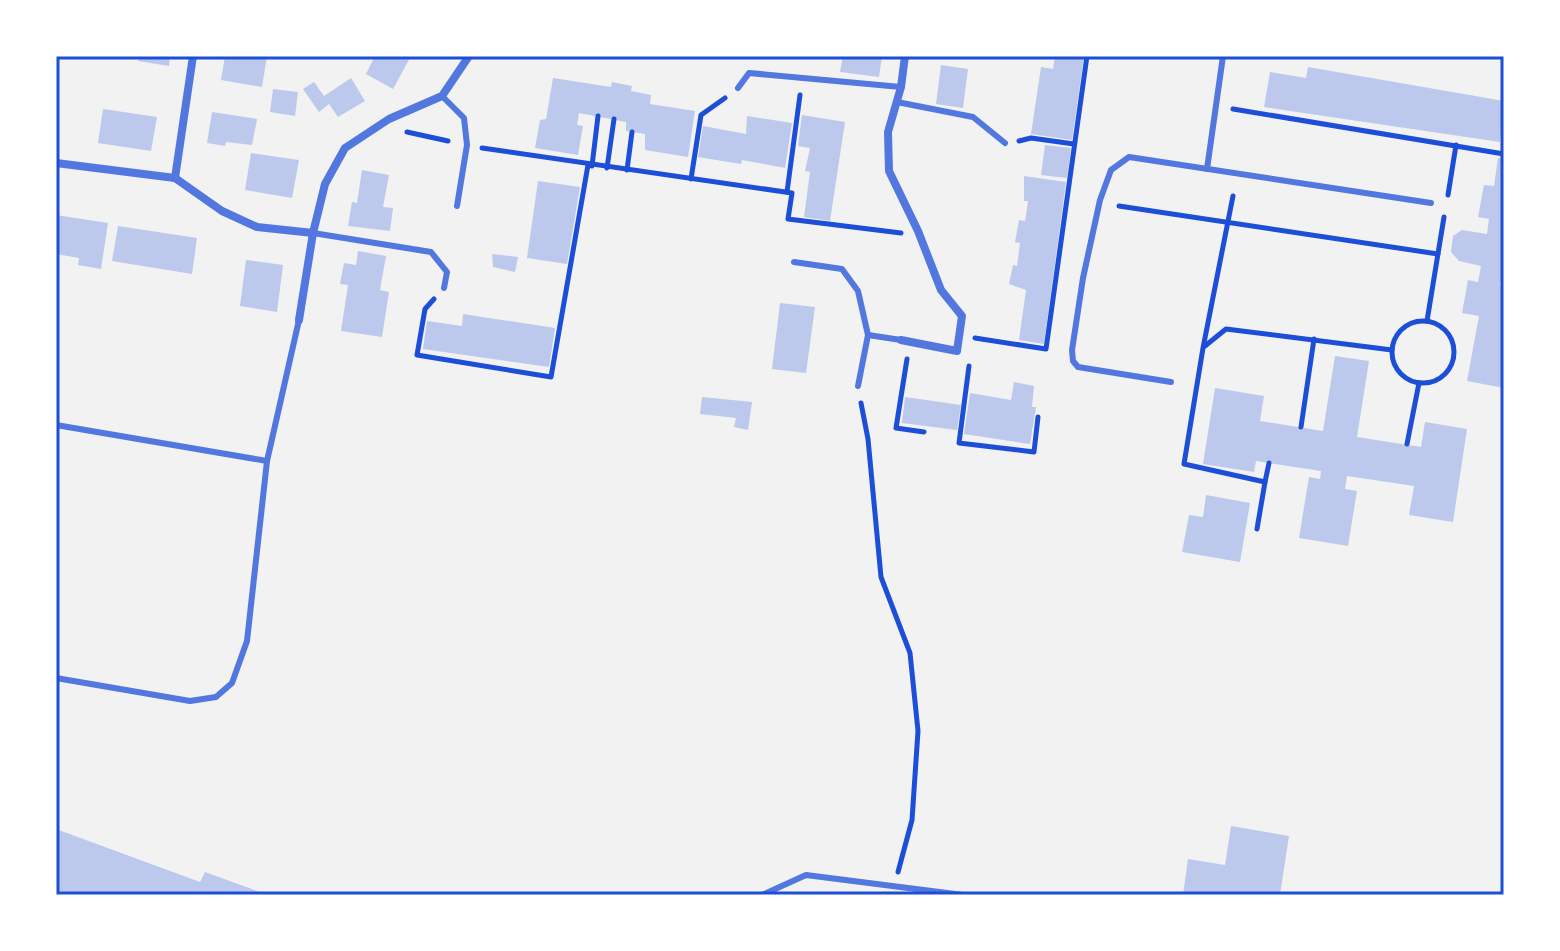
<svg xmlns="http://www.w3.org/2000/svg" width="1560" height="951" font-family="Karla,sans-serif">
  <rect width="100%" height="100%" fill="#f2f2f2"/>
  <g fill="#bdc9ec">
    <polygon points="139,56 170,56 169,66 138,61"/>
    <polygon points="225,56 267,56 262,87 221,80"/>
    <polygon points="371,56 411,56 393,89 366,74 374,58"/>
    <polygon points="843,56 882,56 879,77 840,72"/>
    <polygon points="1055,56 1084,56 1072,140 1031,134 1041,67 1053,69"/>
    <polygon points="941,65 968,69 963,108 936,104"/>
    <polygon points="1308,67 1504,101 1500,142 1264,107 1270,72 1306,78"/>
    <polygon points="351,78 365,101 338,117 329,104 319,112 303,89 314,82 324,96"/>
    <polygon points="553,78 611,87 612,82 632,86 631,91 651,95 650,104 695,111 688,157 645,150 645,134 626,131 626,122 579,113 577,125 583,126 578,155 535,148 540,120 546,119"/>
    <polygon points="273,89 298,92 295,116 270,112"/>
    <polygon points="103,109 157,117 151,151 98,143"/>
    <polygon points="212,112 257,119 252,145 226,142 225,146 207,143"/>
    <polygon points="802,115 845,122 830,221 804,217 810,172 805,171 810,148 798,146"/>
    <polygon points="747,116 792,123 785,168 742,160 741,164 698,157 703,126 746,134"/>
    <polygon points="1045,145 1071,148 1067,178 1041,175"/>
    <polygon points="251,153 299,160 292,198 245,190"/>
    <polygon points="1498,158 1504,159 1504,265 1500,286 1504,286 1504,388 1467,381 1479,316 1462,313 1468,280 1478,282 1481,266 1459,261 1451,252 1453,236 1462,230 1487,234 1489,219 1478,217 1484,185 1494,186"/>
    <polygon points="362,170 389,175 383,207 393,208 390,231 348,226 352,202 357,203"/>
    <polygon points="1024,176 1066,182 1044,344 1019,340 1026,290 1009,284 1013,265 1017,266 1020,243 1015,242 1019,220 1025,221 1028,201 1024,201"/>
    <polygon points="538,181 580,187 567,264 527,258"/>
    <polygon points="56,215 108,223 101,269 78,265 79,258 56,254"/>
    <polygon points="118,226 197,238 192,274 112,261"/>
    <polygon points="358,251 386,256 380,290 389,292 382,337 341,331 348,285 340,284 344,263 356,265"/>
    <polygon points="492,254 518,257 515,272 493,267"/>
    <polygon points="246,260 283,265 277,312 240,306"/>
    <polygon points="780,303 815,307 806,373 772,369"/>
    <polygon points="463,314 555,328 549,367 423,349 427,321 462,326"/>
    <polygon points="1335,356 1369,361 1357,437 1421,447 1425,422 1467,429 1453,522 1409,515 1414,486 1347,476 1345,489 1357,491 1348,546 1299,538 1309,477 1320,479 1321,471 1256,461 1254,472 1203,464 1215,388 1264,396 1260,421 1323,431"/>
    <polygon points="1014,382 1034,386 1032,407 1036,407 1030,444 964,434 970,393 1011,400"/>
    <polygon points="702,397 752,402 748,430 734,427 736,418 700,414"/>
    <polygon points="905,397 961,405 957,430 902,423"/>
    <polygon points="1206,495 1250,503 1240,562 1182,552 1189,515 1203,517"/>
    <polygon points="1231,826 1289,836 1280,895 1183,895 1188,859 1225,865"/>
    <polygon points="56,829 200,882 205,872 268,895 56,895"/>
  </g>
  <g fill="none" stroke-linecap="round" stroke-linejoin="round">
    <g stroke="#1d4ed8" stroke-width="5">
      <polyline points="1233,109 1504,154"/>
      <polyline points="407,132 448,141"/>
      <polyline points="1019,141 1031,138 1074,144"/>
      <polyline points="482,148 792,193 788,219 901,233"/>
      <polyline points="592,166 598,116"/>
      <polyline points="607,168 614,119"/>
      <polyline points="627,170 632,132"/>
      <polyline points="691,179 701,115 725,98"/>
      <polyline points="787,192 800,95"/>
      <polyline points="1448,195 1456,145"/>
      <polyline points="1233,196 1203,348 1184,464 1265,482 1269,463"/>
      <polyline points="1119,206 1438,254"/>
      <polyline points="434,299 425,309 417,355 551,377 588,165"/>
      <polyline points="1427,321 1444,217"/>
      <circle cx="1423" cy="352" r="31"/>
      <polyline points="975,338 1046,349 1087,56"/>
      <polyline points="1205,346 1226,329 1392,350"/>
      <polyline points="907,359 896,428 924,432"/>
      <polyline points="969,366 959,443 1034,452 1038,417"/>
      <polyline points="861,403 868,439 881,577 910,653 918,731 912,820 898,872"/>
      <polyline points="1301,427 1314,339"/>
      <polyline points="1407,444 1419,383"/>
      <polyline points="1257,529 1265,482"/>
    </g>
    <g stroke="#5277de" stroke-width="6">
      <polyline points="738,88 749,73 901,87"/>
      <polyline points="442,96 464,118 467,145 457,206"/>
      <polyline points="897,102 973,117 1005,143"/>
      <polyline points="1207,169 1223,56"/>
      <polyline points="313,233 431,252 447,272 444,288"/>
      <polyline points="794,262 842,269 858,291 868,335 858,386"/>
      <polyline points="868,335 901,340"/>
      <polyline points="1171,382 1078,367 1073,361 1072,350 1083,278 1100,200 1111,170 1129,157 1431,203"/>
      <polyline points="56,425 267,461"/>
      <polyline points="56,678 190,701 216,697 232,683 247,641 267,461 299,320"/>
      <polyline points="762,895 806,875 963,895"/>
    </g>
    <g stroke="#5277de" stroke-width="8">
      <polyline points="56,163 175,178 222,211 257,227 313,233"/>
      <polyline points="175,178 193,56"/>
      <polyline points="299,320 313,233 325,184 345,148 389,119 442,96 469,56"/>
      <polyline points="901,340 957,351 962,316 941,290 918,231 889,171 888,132 901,87 905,56"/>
    </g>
  </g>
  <rect width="1560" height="951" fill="none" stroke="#ffffff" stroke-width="116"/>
  <rect x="58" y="58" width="1444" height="835" fill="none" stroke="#1d4ed8" stroke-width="3"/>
</svg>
